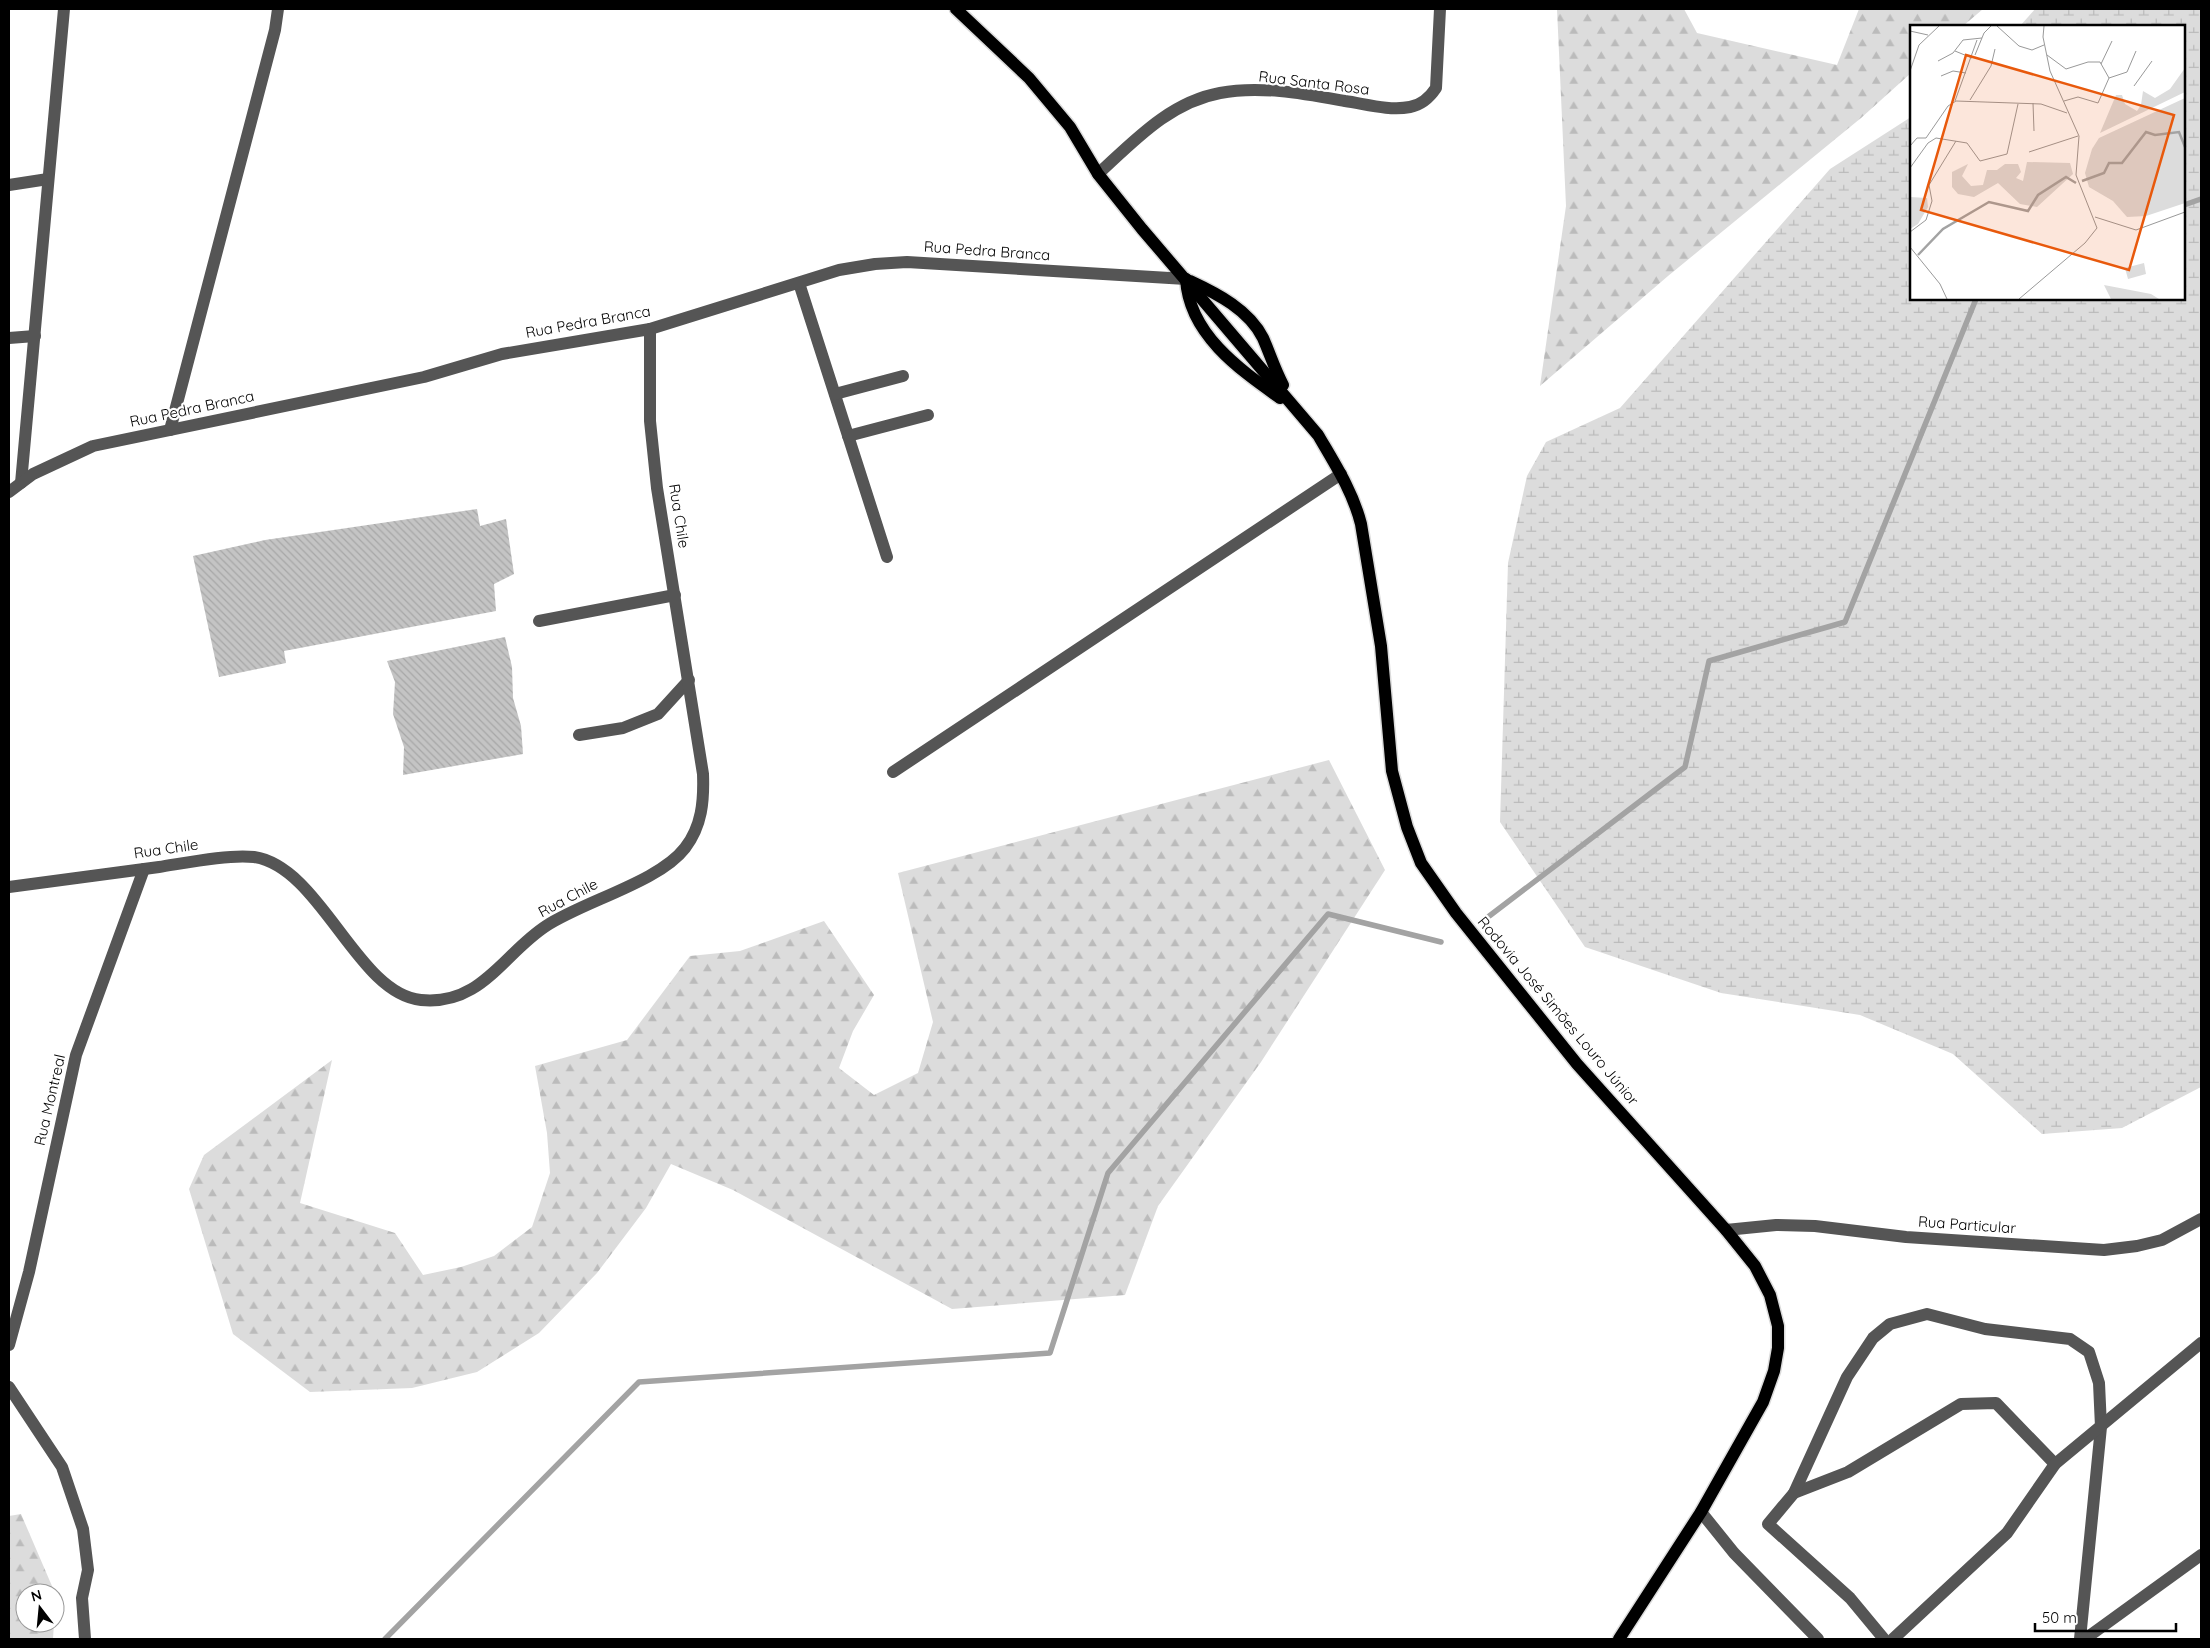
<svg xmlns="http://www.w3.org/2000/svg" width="2210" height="1648" font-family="Quicksand,sans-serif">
  <defs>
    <pattern id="forest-firs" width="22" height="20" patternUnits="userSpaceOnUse" patternTransform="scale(1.25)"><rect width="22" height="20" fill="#dcdcdc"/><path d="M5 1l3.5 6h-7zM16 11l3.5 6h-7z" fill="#bbb"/></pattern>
    <pattern id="wetland-marsh" width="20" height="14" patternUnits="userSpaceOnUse" patternTransform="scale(1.25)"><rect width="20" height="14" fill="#dcdcdc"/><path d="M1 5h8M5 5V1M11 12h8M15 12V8" fill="none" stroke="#bbb"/></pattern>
    <pattern id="building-back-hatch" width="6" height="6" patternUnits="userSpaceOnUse" patternTransform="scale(1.25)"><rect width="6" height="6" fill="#c4c4c4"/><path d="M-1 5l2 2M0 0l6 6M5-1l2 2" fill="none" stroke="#a7a7a7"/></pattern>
  </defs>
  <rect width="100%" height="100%" fill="#fff"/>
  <g fill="url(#forest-firs)">
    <polygon points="1557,9 1684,9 1697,33 1837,65 1859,9 1983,9 1963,26 1911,26 1911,73 1861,118 1668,276 1540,386 1566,206"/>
    <polygon points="1329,760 1385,870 1261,1062 1158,1206 1125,1295 952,1309 733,1190 671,1164 646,1208 597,1273 539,1333 477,1372 412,1388 310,1392 233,1334 189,1189 204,1155 332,1060 300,1203 395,1233 423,1275 461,1267 494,1256 532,1227 550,1173 547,1133 535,1066 627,1040 690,956 740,951 824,921 874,995 853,1031 839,1068 874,1095 918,1073 933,1022 898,873"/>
    <polygon points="21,1514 55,1593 25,1593 25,1623 54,1623 53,1639 9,1639 9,1516"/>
  </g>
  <polygon fill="url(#wetland-marsh)" points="2035,9 2201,9 2201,1087 2122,1128 2042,1134 1953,1054 1860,1015 1721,993 1585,947 1500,822 1508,563 1527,476 1546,442 1620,408 1830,169 1911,117 1911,299 2184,299 2184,26 2020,26"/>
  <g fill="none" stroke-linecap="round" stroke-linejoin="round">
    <g stroke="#a3a3a3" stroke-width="5.5">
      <polyline points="2184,205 2201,199"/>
      <polyline points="1488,917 1685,767 1709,661 1845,622 1976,299"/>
      <polyline points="385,1639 639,1382 1050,1353 1108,1173 1328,914 1441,942"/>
    </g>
  </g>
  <g fill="url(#building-back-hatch)">
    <polygon points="477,509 480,526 506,519 514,574 494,584 496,611 284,651 286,663 219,677 193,556 265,540"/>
    <polygon points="505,637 512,667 513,698 521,726 523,754 403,775 404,747 393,714 395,682 387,661"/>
  </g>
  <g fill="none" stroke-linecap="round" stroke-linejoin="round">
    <g stroke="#dbdbdb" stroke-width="15">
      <g id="major">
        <path d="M956 9 1029 78 1070 127 1098 174 1142 229 1318 435C1335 464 1353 492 1361 524L1381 646 1392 771 1407 827 1421 863 1456 913 1577 1064 1726 1230 1755 1266 1770 1295 1778 1326V1348L1774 1371 1763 1402 1701 1512 1619 1639"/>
        <path d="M1186 279C1189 334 1239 369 1280 398"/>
        <path d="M1190 281C1218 294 1249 310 1263 338 1270 354 1275 370 1283 385"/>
      </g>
    </g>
    <g stroke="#555" stroke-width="12">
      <path d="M1098 174C1134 141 1170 102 1220 93 1260 85 1306 94 1345 101 1366 104 1389 111 1410 107 1421 105 1430 97 1436 88L1440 9"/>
      <polyline points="9,185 48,179"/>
      <polyline points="799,283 887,557"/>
      <polyline points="9,338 35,336"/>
      <polyline points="835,394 903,376"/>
      <polyline points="170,430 275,30 278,9"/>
      <polyline points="848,436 928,415"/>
      <polyline points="21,483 64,9"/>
      <polyline points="9,492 33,474 93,446 424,377 502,354 650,329 839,270 875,264 907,262 1186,279"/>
      <polyline points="539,621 675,595"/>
      <polyline points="579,735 623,728 658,714 689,680"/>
      <polyline points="893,772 1341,474"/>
      <path d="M9 887C59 880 109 874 159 867 185 863 229 854 254 857 321 867 357 994 421 1000 481 1006 503 954 546 926 584 901 659 882 685 848 702 826 704 801 703 774L657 488 650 421V329"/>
      <polyline points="1726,1230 1776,1225 1815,1226 1906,1237 2104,1250 2137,1246 2162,1240 2201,1219"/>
      <polyline points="9,1345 29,1272 76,1055 144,869"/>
      <polyline points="9,1387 62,1467 83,1529 88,1570 82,1598 85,1639"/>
      <polyline points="1794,1493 1848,1472 1961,1404 1996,1403 2055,1464"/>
      <polyline points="1701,1512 1734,1553 1818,1639"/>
      <polyline points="1884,1639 1850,1598 1768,1524 1794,1493 1847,1377 1873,1338 1890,1324 1927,1314 1985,1329 2070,1339 2089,1352 2099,1383 2101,1427 2080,1639"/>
      <polyline points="1893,1639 2007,1533 2055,1464 2201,1343"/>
      <polyline points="2085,1639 2201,1555"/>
    </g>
    <use href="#major" stroke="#000" stroke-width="12"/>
  </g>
  <g text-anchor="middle" stroke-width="4.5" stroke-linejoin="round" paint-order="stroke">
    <g font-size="15" fill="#000" stroke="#fff">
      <text transform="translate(1314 83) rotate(7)" y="5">Rua Santa Rosa</text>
      <text transform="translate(987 251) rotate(4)" y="5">Rua Pedra Branca</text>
      <text transform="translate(588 322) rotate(-10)" y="5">Rua Pedra Branca</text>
      <text transform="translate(192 409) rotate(-12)" y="5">Rua Pedra Branca</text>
      <text transform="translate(679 516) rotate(81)" y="5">Rua Chile</text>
      <text transform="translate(166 849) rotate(-8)" y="5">Rua Chile</text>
      <text transform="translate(568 898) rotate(-28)" y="5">Rua Chile</text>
      <text transform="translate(1558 1011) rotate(50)" y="5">Rodovia José Simões Louro Júnior</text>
      <text transform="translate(50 1100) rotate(-77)" y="5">Rua Montreal</text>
      <text transform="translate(1967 1225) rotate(4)" y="5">Rua Particular</text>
    </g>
  </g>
  <g transform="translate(1910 25)">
    <rect width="275" height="275" fill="#fff"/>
    <path d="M275 43V67L190 108 206 70H212L215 79 227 86 231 80 233 66 245 73 260 64ZM117 137 160 138 163 149 127 182 110 179 88 158 64 172 48 169 42 162V147L58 139 52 151 61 161 73 160 77 145H87L95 139H108L111 147 106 153 113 156ZM0 172 17 173 18 182 8 199 0 204ZM194 260 241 269 249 274H201Z" fill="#dcdcdc"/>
    <path d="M275 73V178L236 191 217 192 203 176 179 162 175 148 182 124 189 113Z" fill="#dcdcdc"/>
    <path d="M234 238 236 249 218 254 215 243Z" fill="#dcdcdc"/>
    <path fill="none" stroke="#a3a3a3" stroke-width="2.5" d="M172 156 194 148 199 138H212L236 107 245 110 269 107 275 122M8 230 33 204 79 177 118 186 128 170 156 152 166 158"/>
    <path fill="none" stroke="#999" stroke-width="1" d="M87 1 109 21 122 25 134 20M0 6 18 10M45 26 62 33M65 30 74 8 81 1M137 30 156 44 178 37H190L199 53M28 36 43 28 53 15 72 13M191 39 202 16M0 46 9 20 29 1M217 47 226 26M31 51 43 46 56 48M224 61 242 36M60 75 81 41 85 24M45 76 67 15M154 76 168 72 188 78 199 53 217 47M123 78 124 106M0 121 7 113H16L38 81 46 76 131 79 157 88M119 127 168 111M0 143 18 118 26 113 57 118 70 136 97 129 108 79M185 192 226 205 275 187M0 207 16 195 22 176 19 160 46 116M0 222 30 259 37 274M109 274 175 218 187 203 166 150 169 111 140 46 133 12 134 1"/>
    <path fill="#e8590c" fill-opacity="0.15" stroke="#e8590c" stroke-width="2.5" d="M56 30 264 90 219 245 11 185Z"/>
    <rect width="275" height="275" fill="none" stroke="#000" stroke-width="2.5"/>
  </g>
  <rect width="2210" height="1648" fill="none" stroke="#000000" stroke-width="20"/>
  <g transform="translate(40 1608) rotate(344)"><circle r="24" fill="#ffffff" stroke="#999999"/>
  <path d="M0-4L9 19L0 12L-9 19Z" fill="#000000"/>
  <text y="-8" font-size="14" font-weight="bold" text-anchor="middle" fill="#000000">N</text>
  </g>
  <path d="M2035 1623v8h141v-8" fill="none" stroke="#000000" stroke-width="2.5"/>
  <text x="2042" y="1623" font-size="15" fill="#000000" stroke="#ffffff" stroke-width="4" paint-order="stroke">50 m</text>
</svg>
